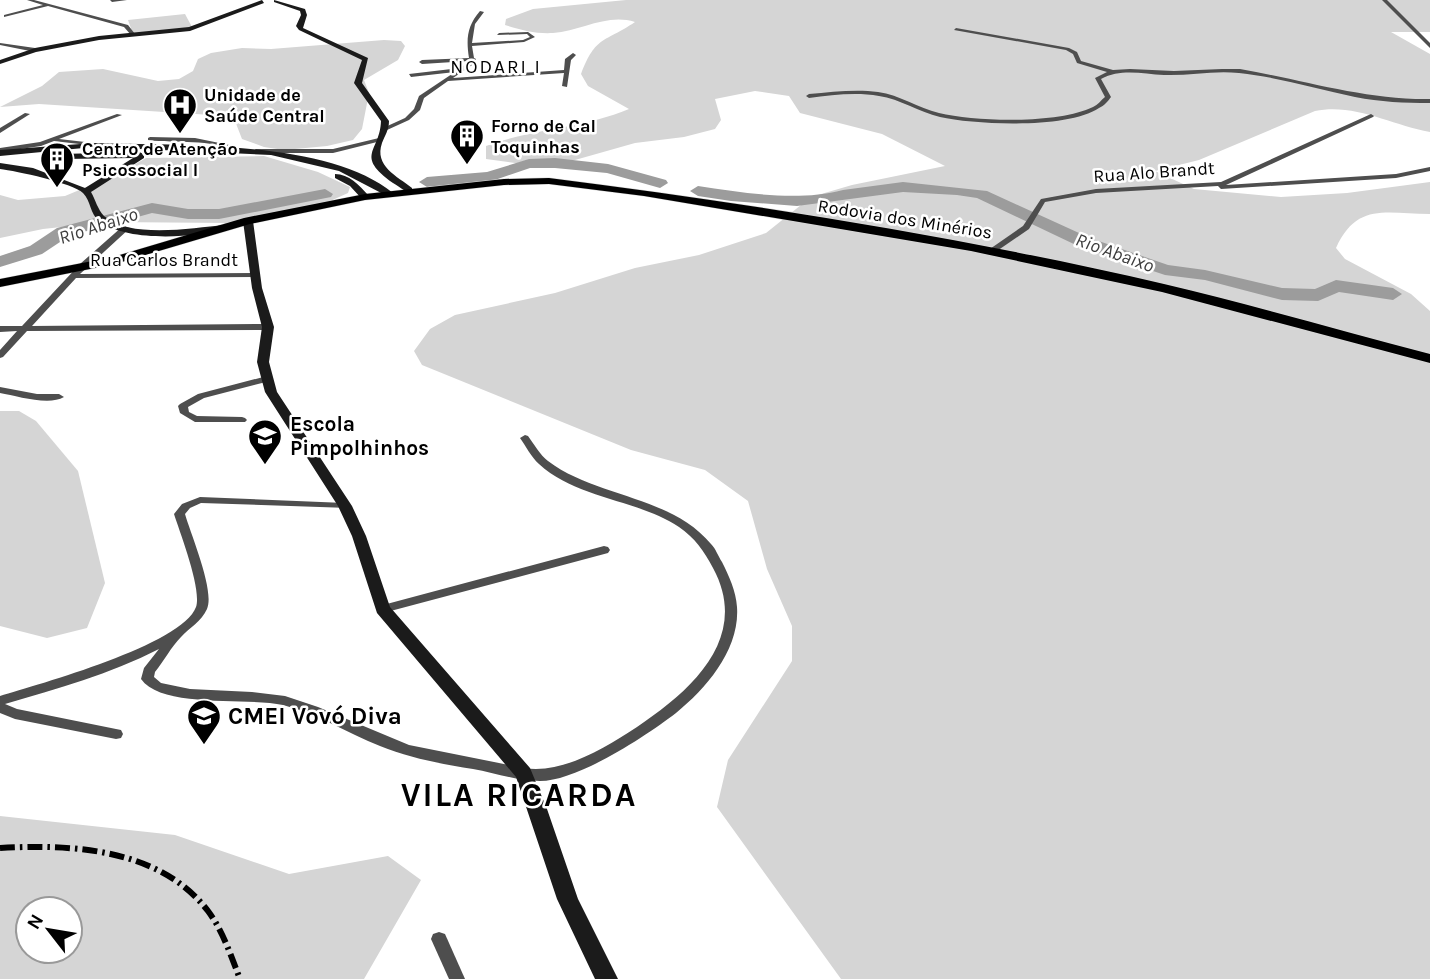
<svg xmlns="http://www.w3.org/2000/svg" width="1430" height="979" font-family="Karla,sans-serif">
  <rect width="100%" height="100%" fill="#fff"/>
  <g fill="#d5d5d5" fill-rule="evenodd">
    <path d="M626 0H1430V32H1391L1430 54V132C1391 125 1355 103 1315 111L1199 160 1155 171 1194 189 1281 197 1347 193 1430 182V214C1386 214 1357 202 1336 248L1345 259 1411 294 1430 311V979H841L717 807 728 760 792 661V626L767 569 748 501 705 470 631 450 422 365 414 351 430 329 455 315 555 293 635 268 699 255 766 233 811 197 852 185 945 166 882 134 800 113 789 96 755 91 715 99 721 120 715 129 684 137 635 143 575 160 536 166 486 159V146C534 128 581 129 629 109L588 86 581 74C596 35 604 43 635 22 607 13 581 31 553 33 536 34 521 30 505 25L506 19 533 9Z"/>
    <polygon points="185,14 192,27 133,34 128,20"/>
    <polygon points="384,40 401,41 405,46 398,60 364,80 369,93 362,129 353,140 327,146 284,150 264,147 242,139 235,121 227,116 39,104 0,107 42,86 59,72 103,69 158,81 179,79 193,71 198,59 211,53 242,48 271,49"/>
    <polygon points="264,156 318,172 350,187 348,193 328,202 230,223 107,222 43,229 0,238 0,195 18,200 65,196 120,173 146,158"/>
    <polygon points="0,411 19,411 36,421 78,471 105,583 87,628 47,638 0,626"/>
    <path d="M0 816 175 835 289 874 388 856 421 880 364 979H0ZM28 909H70V951H28Z"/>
  </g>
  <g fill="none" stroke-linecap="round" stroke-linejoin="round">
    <g fill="#9c9c9c" fill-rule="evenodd">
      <polygon points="555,158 608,164 666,180 668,183 660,188 607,173 555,168 530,168 489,182 427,187 419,182 427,177 487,172 529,159"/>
      <path d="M903 182 987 191 1090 238 1168 265 1205 270 1282 288 1315 289 1336 280 1393 288 1402 294 1393 300 1339 292 1318 301 1282 300 1205 280 1165 275 1078 246 977 198 957 195 903 192 797 206 731 201 698 196 690 191 698 186C746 193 797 202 843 190Z"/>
      <polygon points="325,189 333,194 331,197 219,219 188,219 152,213 69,236 42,254 0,267 0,256 30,246 57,228 152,203 188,209 219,209"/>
    </g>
    <g stroke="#dbdbdb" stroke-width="1">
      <path id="primary" d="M549 178C755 204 962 237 1164 284 1253 305 1342 331 1430 354V363L1162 292 971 251 644 196 549 184 504 185 365 200 250 224 115 264 0 287V279L113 257 244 218 365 194 504 179Z"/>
    </g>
    <g fill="#4e4e4e" fill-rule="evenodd">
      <polygon points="27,0 34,0 128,25 135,34 131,35 124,27 48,6 4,17 4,15 43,5"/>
      <polygon points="110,0 127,0 112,2"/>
      <polygon points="1382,0 1387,0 1430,43 1430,48"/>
      <path d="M480 11 484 12 475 24 472 43 523 40 530 37 527 34 497 35 499 33 528 32 535 37 524 42 472 46 474 58 476 59 475 63 453 78 564 70 565 59 573 53 576 55 571 60 567 87 562 86 564 73 448 81 424 98 420 110 409 120 387 130H383V128L405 118 414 109 419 96 455 72 411 77 409 74 460 68 469 62V61L422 64 419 62 422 60 469 58C466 39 467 26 480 11Z"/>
      <path d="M956 28 1069 48 1077 52 1081 61 1113 70 1130 69 1174 71 1222 69H1240C1304 80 1365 100 1430 99V103C1405 103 1380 102 1355 97 1317 89 1278 77 1239 73 1214 70 1189 76 1164 75 1143 74 1121 68 1101 79L1111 97C1108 101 1104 106 1099 108 1068 129 976 125 940 117 919 112 900 99 879 96 856 92 832 95 809 98L806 96 809 94C832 92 856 89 878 92 900 95 918 108 939 113 977 122 1058 124 1093 107 1098 105 1101 100 1105 97L1095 78 1107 72 1077 63 1073 54 1066 50 954 30Z"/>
      <polygon points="0,43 35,48 38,50 35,52 0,45"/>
      <polygon points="25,113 30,114 0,133 0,128"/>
      <polygon points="117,114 122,115 59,139 94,143 97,145 96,146 54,141 41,146 0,152 0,148 40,142"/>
      <polygon points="1371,114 1374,116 1373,117 1226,185 1396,174 1430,167 1430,171 1396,178 1221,189 1218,186 1096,193 1045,202 1029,229 994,253 987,251 1023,226 1041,199 1096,189 1221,182"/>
      <path d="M150 137 195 138 234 146 239 150 236 152C210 138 177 144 148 140V138Z"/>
      <polygon points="379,138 382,140 381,141 333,153 256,153 253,151 256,149 333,149"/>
      <polygon points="123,226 130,228 80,274 255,273 259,275 255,277 76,278 32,326 268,324 272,327 268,330 27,331 3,357 0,358 0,350 17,331 0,332 0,326 22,326 80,264"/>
      <polygon points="267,376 270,377 272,379 270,381 204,398 188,407 189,412 197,416 242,417 245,418 247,420 245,422 195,422 180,413 178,406 180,404 198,394"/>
      <path d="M0 387 37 394H59L64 397C49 406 17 396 0 393Z"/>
      <path d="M525 435 528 436C534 444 540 455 548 461 597 498 670 495 711 544 716 549 718 556 722 562 729 576 736 591 737 607 740 649 707 688 676 713 646 736 578 781 540 781 518 781 495 773 473 769 441 764 410 758 380 746 348 733 317 714 283 705 247 697 162 709 141 679L144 668 159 649C110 674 57 689 5 704L17 709 116 729 121 730 123 734 121 738 116 739 15 719 0 713V696C39 684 182 645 196 607 202 589 180 533 174 514L182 504 200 497 345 503 349 504 350 506 349 508 201 503 190 508 185 514C191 535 215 591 207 609 201 622 190 627 181 637 171 647 164 661 155 672L154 677 161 683 190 689 252 692 285 696 318 707 409 745 524 768C564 774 604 748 637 727 691 691 751 638 713 568 704 551 695 538 679 527 637 499 577 499 539 464 531 457 526 446 520 438Z"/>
      <polygon points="604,546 608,547 610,550 608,553 383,613 379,612 377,609 379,606 383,605"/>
      <polygon points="439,932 445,934 465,979 449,979 431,939 433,934"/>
    </g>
    <g fill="#1b1b1b" fill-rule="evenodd">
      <polygon points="262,0 264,3 190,31 99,40 36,52 0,64 0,60 35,48 99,36 189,27"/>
      <path d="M274 0 305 9 307 15 303 28 368 58 362 83 389 121C389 130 385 135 382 143 374 166 397 176 412 188V192C404 192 400 187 393 183 354 155 380 152 381 121L354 83 362 60 299 30 296 26 301 15 300 11 274 2Z"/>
      <path d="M94 143C177 146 327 139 393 193L385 195 339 171 271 155 94 147 0 156V150Z"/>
      <path d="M139 152 144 154V158L91 192C95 199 98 210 104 216 130 239 192 228 224 225L229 228 227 230C193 237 129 243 99 221 90 214 91 201 83 193 73 183 16 171 0 169V163L33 168 85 188 133 158 64 159 60 156 61 154Z"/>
      <path d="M335 174C349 174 359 185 368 195V199H362L350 186 335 178Z"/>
      <polygon points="248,218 253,221 262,288 274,327 269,362 277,392 352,506 366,536 390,607 530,768 547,809 578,899 618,979 595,979 557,899 516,777 377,613 352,536 338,506 265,392 257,362 262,327 252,288 243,221"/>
    </g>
    <use href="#primary" fill="#000" fill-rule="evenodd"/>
    <path stroke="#000" stroke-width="6" stroke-dasharray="15 5 2.5 5" stroke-linecap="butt" d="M0 848C71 844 160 848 208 911 223 931 231 956 240 979"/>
  </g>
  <defs>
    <g id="hospital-pin" transform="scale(1.75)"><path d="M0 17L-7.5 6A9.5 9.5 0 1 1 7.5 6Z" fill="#000" stroke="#fff"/><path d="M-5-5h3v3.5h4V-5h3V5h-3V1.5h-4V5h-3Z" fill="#fff"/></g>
    <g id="building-pin" transform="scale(1.75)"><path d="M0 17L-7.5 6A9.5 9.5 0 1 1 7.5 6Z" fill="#000" stroke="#fff"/><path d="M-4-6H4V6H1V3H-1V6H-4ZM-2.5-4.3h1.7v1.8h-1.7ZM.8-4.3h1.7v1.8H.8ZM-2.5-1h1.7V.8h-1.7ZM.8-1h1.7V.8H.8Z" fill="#fff"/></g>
    <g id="school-pin" transform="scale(1.75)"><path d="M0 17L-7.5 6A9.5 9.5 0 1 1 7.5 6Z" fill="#000" stroke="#fff"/><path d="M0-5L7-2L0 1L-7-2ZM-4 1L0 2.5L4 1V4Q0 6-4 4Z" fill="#fff"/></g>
  </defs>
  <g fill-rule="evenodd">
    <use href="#hospital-pin" x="180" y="105"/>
    <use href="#building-pin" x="467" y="136"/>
    <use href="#building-pin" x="57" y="159"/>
    <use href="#school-pin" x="265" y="436"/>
    <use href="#school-pin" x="204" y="716"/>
  </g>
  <g text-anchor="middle" stroke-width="5" stroke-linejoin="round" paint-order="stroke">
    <g font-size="18" font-weight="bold" fill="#000" stroke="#fff" text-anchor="start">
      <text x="204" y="101">Unidade de<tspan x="204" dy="21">Saúde Central</tspan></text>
      <text x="491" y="132">Forno de Cal<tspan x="491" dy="21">Toquinhas</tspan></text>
      <text x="82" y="155">Centro de Atenção<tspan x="82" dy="21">Psicossocial I</tspan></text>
    </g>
    <g font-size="18" fill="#000" stroke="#fff">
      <text transform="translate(1154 172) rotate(-4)" y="6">Rua Alo Brandt</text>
      <text transform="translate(905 219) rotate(9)" y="6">Rodovia dos Minérios</text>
      <text x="164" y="266">Rua Carlos Brandt</text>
    </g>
    <g font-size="19" letter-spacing="2" fill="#000" stroke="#fff">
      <text x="496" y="73">NODARI I</text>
    </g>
    <g font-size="19" font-style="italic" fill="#3d3d3d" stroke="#fff">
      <text transform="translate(98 225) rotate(-18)" y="7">Rio Abaixo</text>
      <text transform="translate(1115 252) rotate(20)" y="7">Rio Abaixo</text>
    </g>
    <g font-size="21" font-weight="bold" fill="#000" stroke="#fff" text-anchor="start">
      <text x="290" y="431">Escola<tspan x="290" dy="24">Pimpolhinhos</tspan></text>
    </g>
    <g font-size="24" font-weight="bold" fill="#000" stroke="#fff" text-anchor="start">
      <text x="228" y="724">CMEI Vovó Diva</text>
    </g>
    <g font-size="33" font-weight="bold" letter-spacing="2" fill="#000" stroke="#fff">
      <text x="519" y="806">VILA RICARDA</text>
    </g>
  </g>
  <g transform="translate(49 930) rotate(301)"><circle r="33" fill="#ffffff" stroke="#999999" stroke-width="2"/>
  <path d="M0-5L12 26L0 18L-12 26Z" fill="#000000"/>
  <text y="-10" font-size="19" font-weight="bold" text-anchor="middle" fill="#000000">N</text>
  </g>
</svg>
